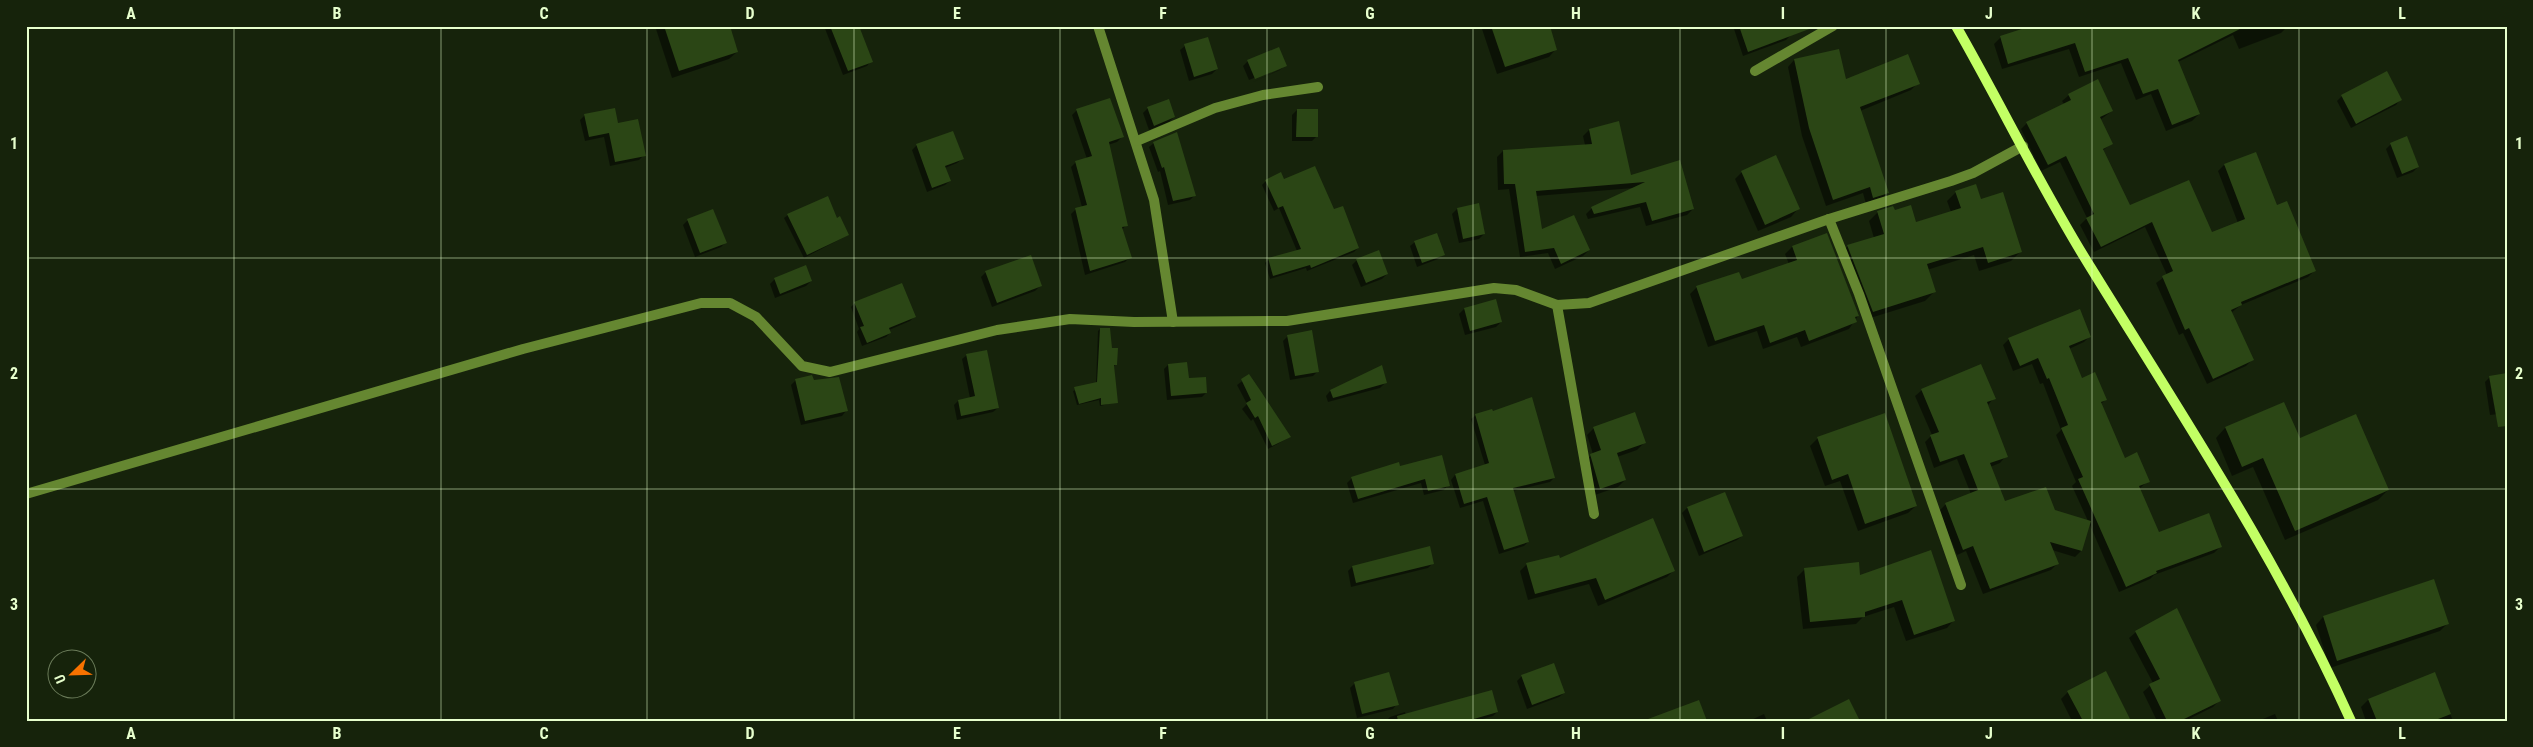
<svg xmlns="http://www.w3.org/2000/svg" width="2533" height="747" font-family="'Roboto Condensed',sans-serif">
  <rect width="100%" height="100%" fill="#16230b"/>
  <g fill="#0007">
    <polygon points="655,26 728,26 737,52 729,59 672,78"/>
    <polygon points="824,26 858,26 871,61 867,66 843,75"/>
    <polygon points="1486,26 1548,26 1556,49 1549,57 1497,74 1482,29"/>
    <polygon points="1733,26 1788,26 1791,35 1786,40 1743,56"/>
    <polygon points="2072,26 2287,26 2287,27 2281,33 2239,49 2233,35 2178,62 2199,114 2192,121 2166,131 2151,94 2136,100 2121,63 2079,77 2069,49 2002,69 1994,44 2001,37"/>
    <polygon points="1185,46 1217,69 1212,74 1189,81 1180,50"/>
    <polygon points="1794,60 1845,80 1918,83 1911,90 1860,111 1888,193 1881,200 1866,204 1863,193 1826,206 1802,136 1788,67"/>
    <polygon points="1248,61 1285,65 1280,70 1251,83 1281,69 1281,67 1249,80 1243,66"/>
    <polygon points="2069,95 2112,111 2100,120 2111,144 2102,151 2130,207 2212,234 2238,223 2218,171 2224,165 2276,207 2315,270 2308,277 2241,305 2231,313 2252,360 2246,366 2207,384 2183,333 2179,335 2156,283 2167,275 2145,227 2094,252 2080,225 2087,218 2060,162 2041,171 2021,129 2027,123 2064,104 2062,101"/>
    <polygon points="2342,96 2400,100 2396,105 2351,128 2337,101"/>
    <polygon points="1148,108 1174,117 1169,122 1149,130 1143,113"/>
    <polygon points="1077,110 1122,137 1117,142 1108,145 1126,225 1122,230 1130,257 1125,262 1085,275 1071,214 1076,209 1082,207 1071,167 1076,162 1087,159 1072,115"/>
    <polygon points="1297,110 1317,136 1312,141 1292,141 1292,115"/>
    <polygon points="585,115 618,124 644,155 639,160 610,166 604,137 585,141 580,120"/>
    <polygon points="1589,130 1631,176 1679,162 1693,209 1687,215 1646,226 1640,207 1588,219 1586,214 1592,208 1634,188 1536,196 1541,231 1589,250 1583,256 1555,269 1548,253 1520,257 1509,189 1498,190 1497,157 1503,151 1585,145 1583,136"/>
    <polygon points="1154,143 1195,195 1190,200 1168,205 1160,171 1158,172 1149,147"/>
    <polygon points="2391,144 2418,167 2413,172 2397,178 2386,149"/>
    <polygon points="917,145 962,159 957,163 945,168 950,181 945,185 927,192 912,150"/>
    <polygon points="1742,172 1798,209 1791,217 1758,231 1735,179"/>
    <polygon points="1266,181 1283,181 1334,211 1358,248 1354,252 1307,271 1306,268 1270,279 1265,263 1269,259 1297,251 1279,208 1274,211 1262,185"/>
    <polygon points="1956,192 1980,201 2020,252 2011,261 1979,271 1974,255 1927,270 1934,292 1925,301 1864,320 1839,255 1848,246 1874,238 1869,221 1878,212 1894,212 1915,223 1951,212 1947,201"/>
    <polygon points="1478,205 1484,234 1479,239 1459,243 1452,214 1457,209"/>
    <polygon points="712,210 725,243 721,247 695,257 683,225 687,221"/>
    <polygon points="788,215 836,219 848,235 804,258 784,218"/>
    <polygon points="1826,235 1858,316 1849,329 1801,347 1797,337 1763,349 1757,331 1708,347 1690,294 1697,287 1741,281 1789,264 1785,254 1792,247"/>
    <polygon points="1415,242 1443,254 1438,259 1417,267 1410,246"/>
    <polygon points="1357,260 1387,274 1382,279 1361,287 1352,265"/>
    <polygon points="986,272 1040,286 1035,291 992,307 981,277"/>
    <polygon points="775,279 811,281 806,286 775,298 770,284"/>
    <polygon points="1495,300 1501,322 1496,327 1465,335 1459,314 1464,309"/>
    <polygon points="855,303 914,317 910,321 889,330 890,333 886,337 862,346 857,332 859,329 851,307"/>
    <polygon points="1100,329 1116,364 1114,366 1116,402 1100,406 1099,400 1077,405 1073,391 1096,383 1098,331"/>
    <polygon points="1288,336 1318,371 1313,376 1290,380 1283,341"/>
    <polygon points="2090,336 2084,342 2069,349 2081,379 2105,400 2100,405 2124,459 2148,481 2139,489 2158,534 2220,547 2214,553 2154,575 2150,579 2119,592 2089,523 2081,551 2075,557 2052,550 2057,564 2051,570 1983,594 1966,551 1957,555 1939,511 1945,505 1971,494 1957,459 1934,468 1925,442 1932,435 1915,396 1922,390 1994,398 1988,405 2006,456 2000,463 1990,467 2004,503 2054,511 2088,521 2072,486 2076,482 2056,435 2061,430 2043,383 2040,384 2032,364 2013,371 2003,345 2009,339"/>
    <polygon points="967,355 998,408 993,412 957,420 954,405 958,401 970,398 962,359"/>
    <polygon points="1168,365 1188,379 1206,393 1202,397 1167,400 1164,369"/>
    <polygon points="1249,376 1290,437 1268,449 1253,419 1251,421 1242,409 1247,404 1237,385"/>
    <polygon points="2490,377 2507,413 2490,415 2485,382"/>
    <polygon points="796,380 814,381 846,411 842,416 801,425 791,385"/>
    <polygon points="1385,383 1380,388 1328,402 1326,396 1330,391"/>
    <polygon points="2283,403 2299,440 2388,490 2378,500 2285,540 2253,467 2232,476 2216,438 2225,428"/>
    <polygon points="1476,415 1554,478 1550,482 1512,491 1528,542 1524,546 1499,554 1483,501 1460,508 1451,480 1455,475 1485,465 1471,419"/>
    <polygon points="1594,428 1644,443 1637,450 1617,457 1625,480 1618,487 1592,496 1584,462 1593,454 1587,435"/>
    <polygon points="1818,438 1916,506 1908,513 1858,531 1840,481 1825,486 1810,446"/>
    <polygon points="1399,467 1448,485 1444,490 1424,495 1421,483 1353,503 1347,483 1352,478"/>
    <polygon points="1725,494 1742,536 1737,540 1699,556 1682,513 1687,508"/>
    <polygon points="1559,560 1674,570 1667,577 1598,606 1589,584 1528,600 1520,571 1527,564"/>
    <polygon points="1433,563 1428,568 1351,587 1348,571 1352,567"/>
    <polygon points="1805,569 1859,577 1954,620 1947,628 1906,641 1894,607 1863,617 1856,624 1803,629 1797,577"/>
    <polygon points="2433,581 2447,624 2440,631 2330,668 2316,625 2323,617"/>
    <polygon points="2136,632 2219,701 2213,707 2185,721 2157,721 2143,692 2153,683 2129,638"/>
    <polygon points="2434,674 2453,721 2366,721 2361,707 2368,700"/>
    <polygon points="1522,676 1564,693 1559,697 1527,709 1517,681"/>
    <polygon points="1355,683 1397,704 1393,709 1357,718 1350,688"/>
    <polygon points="2068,692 2130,721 2072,721 2061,699"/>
    <polygon points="1405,712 1406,715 1497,712 1493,716 1476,721 1386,721 1390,717"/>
    <polygon points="1764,714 1767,721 1749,721"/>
    <polygon points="2275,714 2278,721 2258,721"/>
  </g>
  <g fill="#2b4615">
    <polygon points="664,26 730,26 738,52 679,71"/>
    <polygon points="830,26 859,26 873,62 848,71"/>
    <polygon points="1491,26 1550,26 1557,50 1505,67"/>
    <polygon points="1739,26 1811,26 1812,28 1748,52"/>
    <polygon points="2031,26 2246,26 2178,60 2200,114 2172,125 2158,89 2143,94 2128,58 2085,72 2075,43 2008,64 2000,36"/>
    <polygon points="1208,37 1218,69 1194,77 1184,44"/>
    <polygon points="1279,47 1287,66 1255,79 1247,60"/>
    <polygon points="1839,49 1846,79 1908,54 1920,84 1860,107 1889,193 1873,198 1870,187 1833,200 1809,128 1794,59"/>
    <polygon points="2387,71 2402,100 2356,124 2341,95"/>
    <polygon points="2098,79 2113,111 2100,117 2113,144 2103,149 2130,205 2189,180 2212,232 2245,219 2224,164 2256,152 2277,205 2287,201 2316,271 2241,302 2242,305 2231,310 2254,360 2213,379 2189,328 2185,330 2162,276 2173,271 2152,222 2101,247 2086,218 2094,214 2066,156 2048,165 2026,122 2071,100 2068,94"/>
    <polygon points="1110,98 1124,137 1109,142 1128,226 1122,227 1132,258 1090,271 1075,208 1087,205 1075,161 1092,156 1076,109"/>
    <polygon points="1169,99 1175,117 1154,126 1147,107"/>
    <polygon points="615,108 618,123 638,119 646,156 615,162 609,133 589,137 584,114"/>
    <polygon points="1297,109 1318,109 1318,137 1296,137"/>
    <polygon points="1619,121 1631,175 1680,160 1694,209 1652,221 1646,202 1594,214 1591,207 1645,182 1536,191 1542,229 1574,215 1590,250 1561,264 1554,248 1525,252 1515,184 1504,184 1503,150 1592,144 1589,129"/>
    <polygon points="953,131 964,159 945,166 951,181 932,188 916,144"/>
    <polygon points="1177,132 1196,196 1173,201 1164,167 1162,168 1153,142"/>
    <polygon points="2407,136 2419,167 2402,174 2390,143"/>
    <polygon points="1776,155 1800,209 1765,225 1741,171"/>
    <polygon points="1315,166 1334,209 1343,206 1359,248 1311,268 1310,265 1273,276 1268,258 1301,249 1283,206 1278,208 1265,180 1281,172 1284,179"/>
    <polygon points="1976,184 1981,199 2003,192 2022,252 1988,263 1983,247 1927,264 1936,292 1873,312 1847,245 1884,234 1877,211 1893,206 1895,210 1911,205 1916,222 1961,208 1955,191"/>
    <polygon points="828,196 837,218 840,216 849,235 807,255 787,214"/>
    <polygon points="1479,203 1485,234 1463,239 1457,208"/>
    <polygon points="713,209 727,243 700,253 687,219"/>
    <polygon points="1437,233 1445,255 1422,263 1414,241"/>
    <polygon points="1827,233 1859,316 1855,317 1857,322 1809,341 1805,330 1770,343 1764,325 1715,341 1696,286 1739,272 1742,279 1797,260 1792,246"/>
    <polygon points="1379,250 1388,274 1366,283 1356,259"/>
    <polygon points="1031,255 1042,286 997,303 985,271"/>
    <polygon points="806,265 812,281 780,294 774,278"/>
    <polygon points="902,283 916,317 889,328 891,333 867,343 860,327 864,326 854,302"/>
    <polygon points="1496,299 1502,322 1470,331 1464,308"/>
    <polygon points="2080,309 2091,337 2069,346 2082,378 2095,372 2107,400 2101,402 2125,458 2137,452 2150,482 2139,486 2159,532 2209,513 2222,547 2156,571 2157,573 2126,587 2078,479 2083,477 2061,428 2068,425 2049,378 2047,379 2038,358 2020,366 2008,338"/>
    <polygon points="1100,328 1110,328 1112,348 1118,348 1117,365 1114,365 1118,403 1101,405 1101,398 1079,404 1074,387 1097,382"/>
    <polygon points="1312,330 1319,372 1295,376 1287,335"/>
    <polygon points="987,350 999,408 961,416 958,400 975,396 966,354"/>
    <polygon points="1187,362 1189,378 1206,377 1207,393 1171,396 1168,364"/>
    <polygon points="1981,364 1996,399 1987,402 2008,457 1990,463 2005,501 2046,487 2055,510 2091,521 2082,551 2050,542 2059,564 1990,589 1973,546 1963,550 1945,503 1978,490 1964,454 1940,462 1930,435 1939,432 1921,389"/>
    <polygon points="1382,365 1387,383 1333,398 1330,390"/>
    <polygon points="2507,373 2507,426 2498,427 2489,376"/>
    <polygon points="1249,374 1262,393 1291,437 1272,446 1258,416 1255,418 1246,403 1251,400 1241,379"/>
    <polygon points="812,375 814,380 839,377 848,411 805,421 795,379"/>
    <polygon points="1532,397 1555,478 1513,488 1529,542 1504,550 1487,497 1464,504 1455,474 1489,463 1475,414 1492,409 1493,411"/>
    <polygon points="2284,402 2300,438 2356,414 2389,490 2295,531 2263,458 2242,467 2225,427"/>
    <polygon points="1635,412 1646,443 1617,453 1626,480 1600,489 1590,454 1601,450 1593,427"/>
    <polygon points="1885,413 1917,506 1865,524 1848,474 1832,480 1817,437"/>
    <polygon points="1442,455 1450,486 1428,491 1425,479 1358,499 1351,477 1399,462 1400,466"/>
    <polygon points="1725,492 1743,536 1704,552 1687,507"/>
    <polygon points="1653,518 1675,571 1605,600 1596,578 1535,594 1526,563 1559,555 1560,558"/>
    <polygon points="1430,546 1434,564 1356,583 1352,566"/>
    <polygon points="1931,550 1955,621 1914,635 1902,600 1865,612 1865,617 1810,622 1804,568 1859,562 1860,575"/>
    <polygon points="2434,579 2449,624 2337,661 2323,616"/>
    <polygon points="2177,608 2221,701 2180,721 2167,721 2149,684 2160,679 2135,631"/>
    <polygon points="1554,663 1565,693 1532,705 1521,675"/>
    <polygon points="2106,671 2131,721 2083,721 2067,691"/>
    <polygon points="1389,672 1399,705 1362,714 1354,682"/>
    <polygon points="2435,672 2451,714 2433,721 2377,721 2368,699"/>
    <polygon points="1492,690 1498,712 1467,721 1398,721 1397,716"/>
    <polygon points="1849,699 1860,721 1805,721"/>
    <polygon points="1699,700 1707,721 1648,721 1648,719"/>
  </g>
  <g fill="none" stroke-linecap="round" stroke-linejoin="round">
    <g stroke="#658731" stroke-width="10">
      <polyline points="1098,26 1154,200 1173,322"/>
      <polyline points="1755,71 1833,26"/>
      <polyline points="1137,141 1215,108 1263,95 1318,87"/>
      <polyline points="1829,219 1859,294 1961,585"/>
      <polyline points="1557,305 1594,514"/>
      <polyline points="26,494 523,349 701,303 730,303 756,317 802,366 830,372 997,330 1070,319 1134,322 1287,321 1494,288 1516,290 1557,305 1589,303 1829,219 1951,181 1973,173 2023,146"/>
    </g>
    <path stroke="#c3ff64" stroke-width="10" d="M1956 26C2002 106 2042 190 2091 268 2183 417 2279 561 2351 721"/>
  </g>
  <path fill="none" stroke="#e7ffcd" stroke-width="1" stroke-opacity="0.55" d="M234 26V721M441 26V721M647 26V721M854 26V721M1060 26V721M1267 26V721M1473 26V721M1680 26V721M1886 26V721M2092 26V721M2299 26V721M26 258H2507M26 489H2507"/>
  <rect width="2533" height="747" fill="none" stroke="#16230b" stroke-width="55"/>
  <g transform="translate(72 674) rotate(247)"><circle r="24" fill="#16230b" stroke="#6a7b59"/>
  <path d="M0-4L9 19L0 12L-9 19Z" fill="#f87200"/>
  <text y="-8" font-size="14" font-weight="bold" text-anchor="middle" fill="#e7ffcd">U</text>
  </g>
  <rect x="28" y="28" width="2478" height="692" fill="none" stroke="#e7ffcd" stroke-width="2"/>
  <g font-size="16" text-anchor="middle" font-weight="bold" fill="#e7ffcd">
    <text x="131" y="19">A</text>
    <text x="337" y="19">B</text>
    <text x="544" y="19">C</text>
    <text x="750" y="19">D</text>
    <text x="957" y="19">E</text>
    <text x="1163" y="19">F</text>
    <text x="1370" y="19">G</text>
    <text x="1576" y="19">H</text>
    <text x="1783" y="19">I</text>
    <text x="1989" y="19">J</text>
    <text x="2196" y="19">K</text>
    <text x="2402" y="19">L</text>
    <text x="14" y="149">1</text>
    <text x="2519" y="149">1</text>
    <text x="14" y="379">2</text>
    <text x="2519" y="379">2</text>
    <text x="14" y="610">3</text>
    <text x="2519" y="610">3</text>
    <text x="131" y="739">A</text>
    <text x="337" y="739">B</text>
    <text x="544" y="739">C</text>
    <text x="750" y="739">D</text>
    <text x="957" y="739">E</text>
    <text x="1163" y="739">F</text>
    <text x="1370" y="739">G</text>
    <text x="1576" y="739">H</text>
    <text x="1783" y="739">I</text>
    <text x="1989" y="739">J</text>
    <text x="2196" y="739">K</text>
    <text x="2402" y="739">L</text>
  </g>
</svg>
